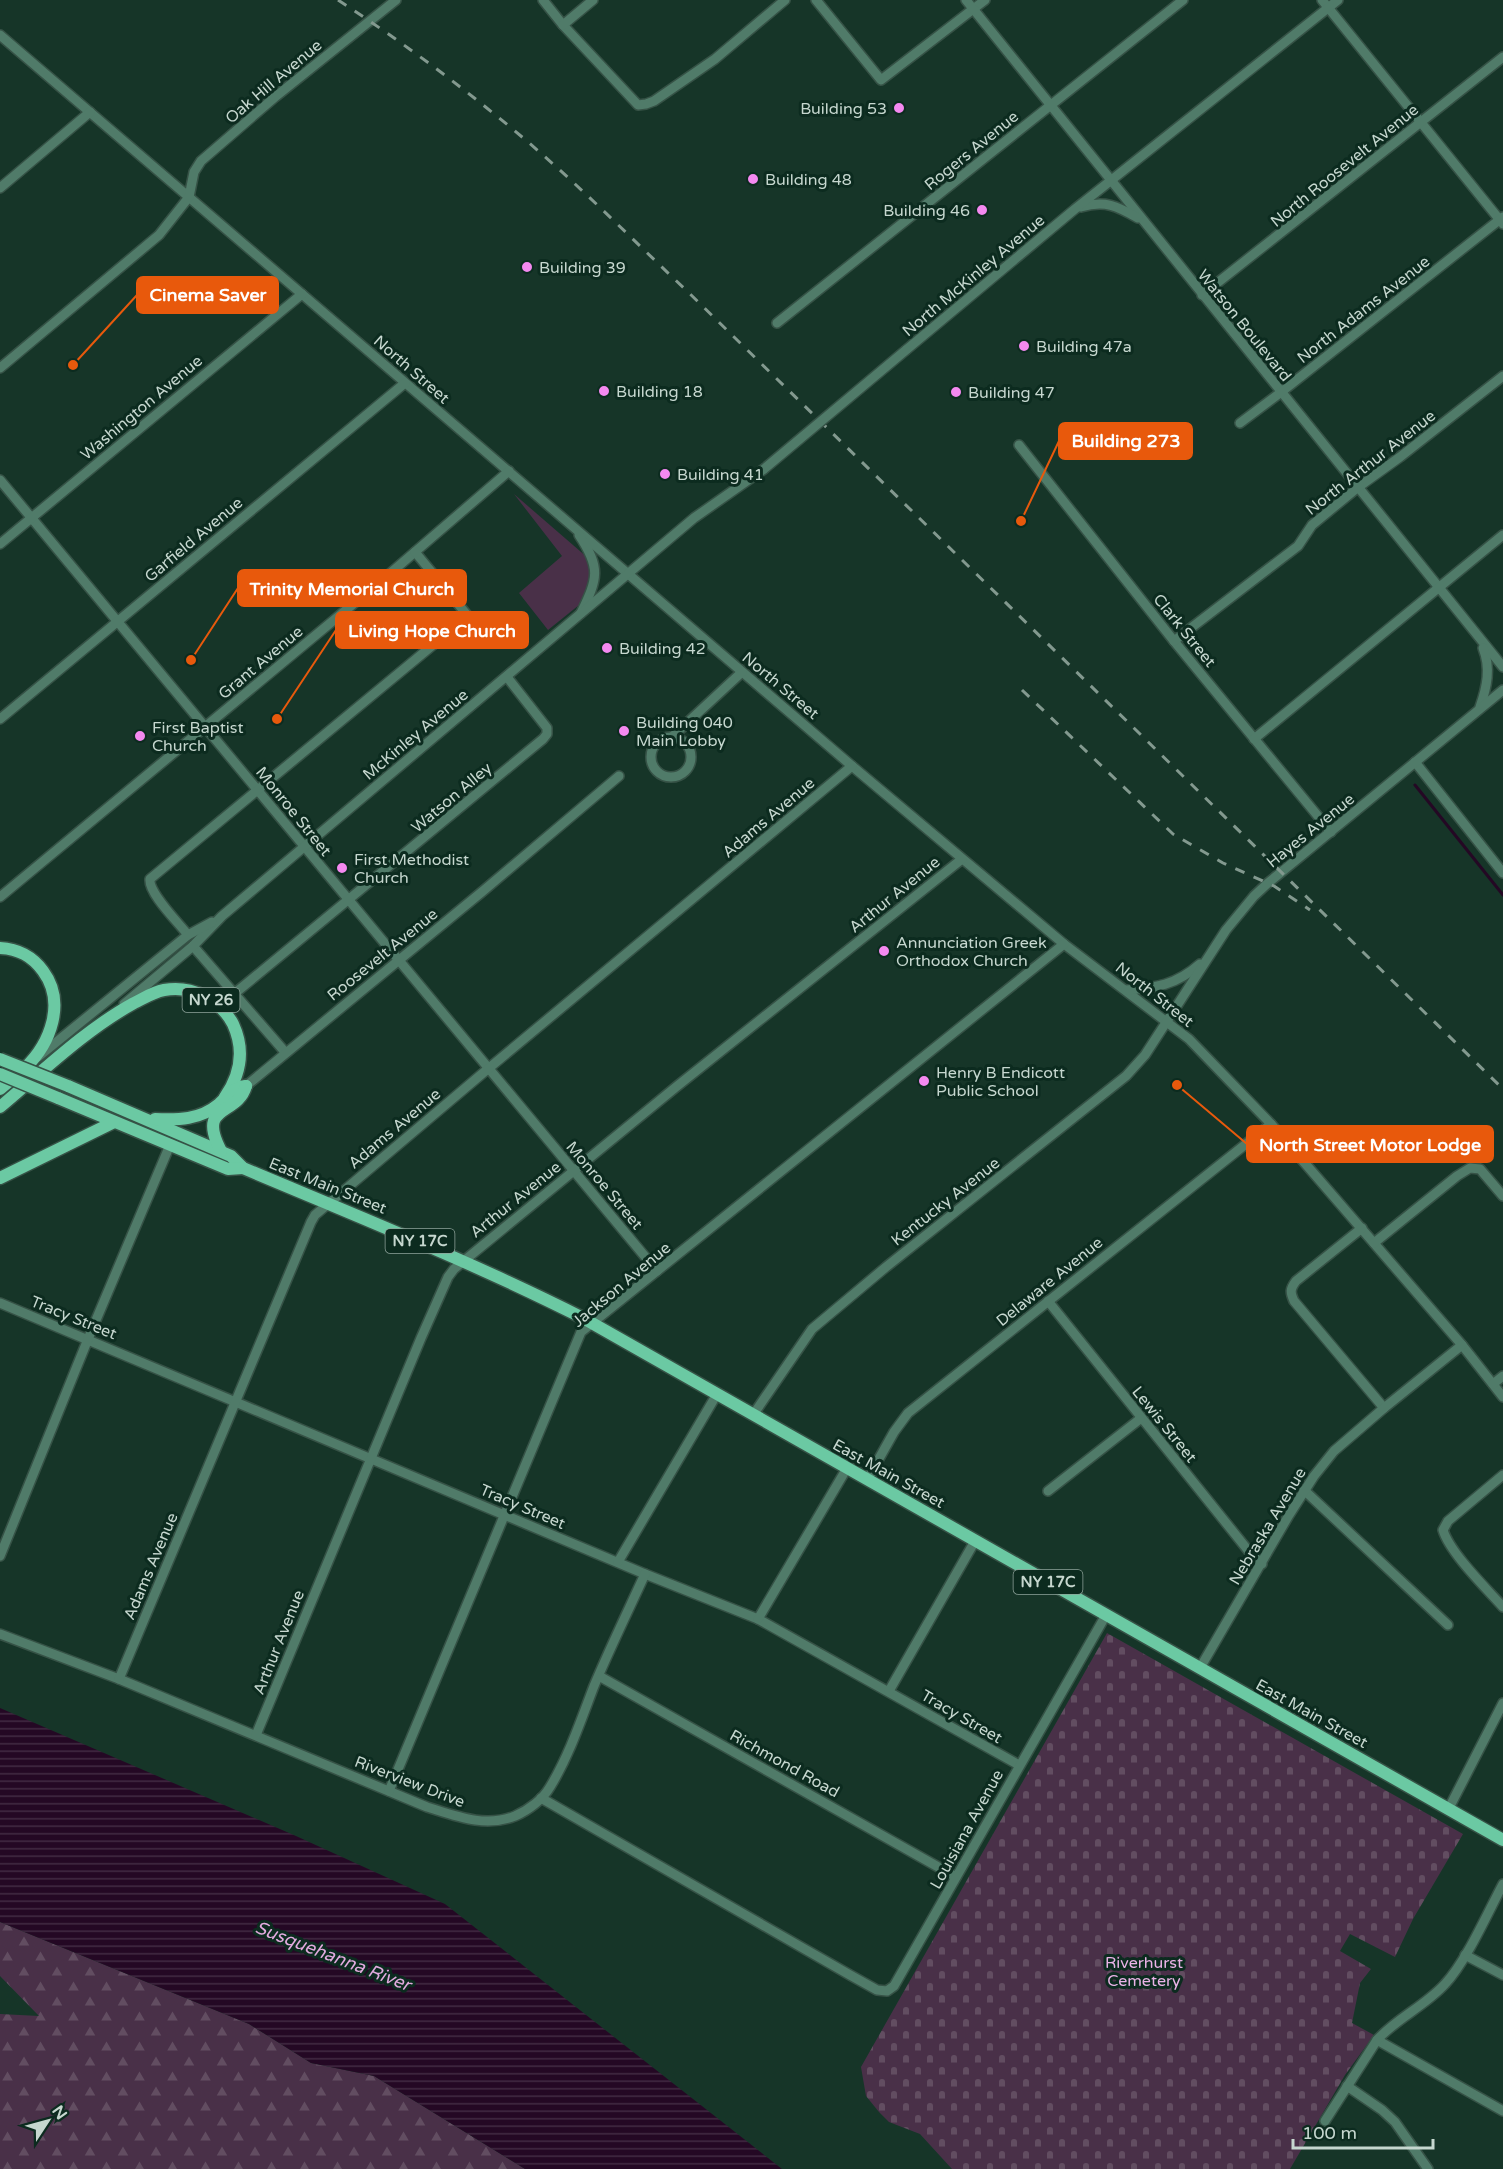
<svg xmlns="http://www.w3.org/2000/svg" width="1503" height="2169" font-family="'Varela Round',sans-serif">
  <defs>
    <pattern id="forest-firs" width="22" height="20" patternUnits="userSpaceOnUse" patternTransform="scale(1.5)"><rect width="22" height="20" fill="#493048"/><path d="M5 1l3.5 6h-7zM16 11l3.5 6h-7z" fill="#624d61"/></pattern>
    <pattern id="cemetery-stones" width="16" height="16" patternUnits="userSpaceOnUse" patternTransform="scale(1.5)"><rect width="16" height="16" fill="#493048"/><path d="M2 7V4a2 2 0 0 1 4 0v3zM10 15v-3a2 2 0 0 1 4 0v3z" fill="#624d61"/></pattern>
    <pattern id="water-rules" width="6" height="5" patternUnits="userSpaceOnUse" patternTransform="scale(1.5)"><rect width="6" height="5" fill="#240824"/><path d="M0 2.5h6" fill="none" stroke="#422b43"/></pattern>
  </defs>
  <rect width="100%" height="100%" fill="#163528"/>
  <polygon fill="#493048" points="514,494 588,558 594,567 589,597 548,630 519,593 562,556"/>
  <polygon fill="url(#forest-firs)" points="0,1922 249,2024 311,2063 374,2076 525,2169 0,2169 0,2014 39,2016 0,1976"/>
  <polygon fill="url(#cemetery-stones)" points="1107,1633 1463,1834 1413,1919 1395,1957 1350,1934 1340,1951 1371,1969 1360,1983 1352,2023 1374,2035 1345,2075 1290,2169 952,2169 920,2134 889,2122 879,2112 866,2096 861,2067"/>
  <polygon fill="url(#water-rules)" points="0,1708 296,1836 445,1904 782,2169 525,2169 374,2076 311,2063 249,2024 0,1922"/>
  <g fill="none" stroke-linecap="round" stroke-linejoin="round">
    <polyline stroke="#240824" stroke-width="3" points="1415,785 1503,895"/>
    <g stroke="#365246" stroke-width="12">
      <g id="minor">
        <polyline points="543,0 563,25 638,105 646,104 654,101 715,59 785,0"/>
        <polyline points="816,0 881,80 985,0"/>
        <polyline points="966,0 1503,667"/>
        <polyline points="1322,0 1503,224"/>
        <polyline points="563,25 593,0"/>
        <polyline points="0,35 852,766 1064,944 1189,1039 1271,1124 1462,1345 1503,1397"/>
        <polyline points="0,188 90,112"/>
        <path d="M1081 207C1105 200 1117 206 1138 218"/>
        <polyline points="1202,295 1503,57"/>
        <polyline points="777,323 1183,0"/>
        <polyline points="906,350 1075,209 1338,0"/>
        <polyline points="0,368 159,235 189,197 194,172 201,161 275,97 396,0"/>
        <polyline points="1240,423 1280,393 1503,217"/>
        <polyline points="1019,445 1174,641 1331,832"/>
        <polyline points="0,480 657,1271"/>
        <path d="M579 535C601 568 598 578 581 613"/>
        <polyline points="0,544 302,294"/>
        <polyline points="1174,641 1298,546 1312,525 1357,488 1400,457 1503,376"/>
        <path d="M1480 707C1487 687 1491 668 1483 648"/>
        <polyline points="0,719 405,383"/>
        <polyline points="673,736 742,672"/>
        <circle cx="671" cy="757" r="20"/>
        <polyline points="1254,739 1503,535"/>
        <polyline points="1415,762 1503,873"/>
        <polyline points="0,897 387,576 509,471"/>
        <path d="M188 935C179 923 148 893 150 879L468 616 415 552"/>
        <polyline points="193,946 285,1052"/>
        <path d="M1126 990C1156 988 1176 985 1200 964"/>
        <polyline points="234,994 543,739 547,734 547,728 507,677"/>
        <polyline points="124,1004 193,946 222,916 694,518 764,469"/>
        <polyline points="38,1057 188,935 212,922"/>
        <polyline points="246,1086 483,891 619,776"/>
        <path d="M1362 1228 1296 1281C1290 1289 1290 1292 1294 1301L1384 1408"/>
        <polyline points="1374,1243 1457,1176 1470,1168 1480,1169 1503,1196"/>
        <polyline points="1048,1301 1251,1554 1262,1564"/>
        <polyline points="0,1303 645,1574 758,1619 1019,1765"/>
        <polyline points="1493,1384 1503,1376"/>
        <polyline points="753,1415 812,1329 886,1267 1126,1076 1145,1055 1226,930 1254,896 1268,883 1503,690"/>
        <path d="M1503 1475 1448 1521 1443 1530C1450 1553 1486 1588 1503 1607"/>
        <polyline points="867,1480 894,1432 908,1413 1271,1124"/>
        <polyline points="1304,1490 1448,1625"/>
        <polyline points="1048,1491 1140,1419"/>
        <polyline points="0,1556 88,1339 170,1145"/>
        <polyline points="618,1562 717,1394"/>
        <polyline points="758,1619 847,1468"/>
        <path d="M0 1634 119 1679 427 1807C456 1816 485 1828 515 1816 529 1810 543 1799 550 1787 569 1756 581 1720 594 1686 610 1648 628 1611 645 1574"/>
        <polyline points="1200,1668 1289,1515 1314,1476 1334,1451 1384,1408 1462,1345"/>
        <polyline points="599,1676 956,1877"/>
        <polyline points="119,1679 311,1222 315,1215 483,1073 852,766"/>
        <polyline points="889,1691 975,1541"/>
        <polyline points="256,1735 421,1338 448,1277 454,1269 676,1087 962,859"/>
        <polyline points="389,1791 581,1332 1064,944"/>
        <polyline points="541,1798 850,1975 877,1990 887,1991 894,1986 1106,1615"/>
        <polyline points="1448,1810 1503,1703"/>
        <polyline points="1465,1955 1503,1975"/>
        <polyline points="1377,2040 1503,2111"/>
        <polyline points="1347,2086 1382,2110 1395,2122 1428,2169"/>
        <path d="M1325 2121 1377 2040C1397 2018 1425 2006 1445 1984 1466 1962 1488 1912 1503 1884"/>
      </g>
    </g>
    <g stroke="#365246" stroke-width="15">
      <g id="major">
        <path d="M0 948C19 949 32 956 43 971 66 1002 51 1043 25 1068 18 1075 8 1082 0 1089"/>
        <path d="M68 1086 231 1156 243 1168C357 1216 472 1262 583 1318L1503 1840"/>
        <polyline points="58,1098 228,1169 243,1168"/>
        <path d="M0 1107C43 1071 85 1030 134 1003 144 998 153 992 164 990 191 985 220 999 233 1024 245 1050 241 1074 225 1097"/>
        <path d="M155 1119C178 1120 200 1120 219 1104 228 1096 234 1087 246 1086"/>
        <path d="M221 1151C196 1103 237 1117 246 1086"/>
        <polyline points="0,1178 114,1122"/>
      </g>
    </g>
    <use href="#minor" stroke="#507b69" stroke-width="9"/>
    <use href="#major" stroke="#6bc9a3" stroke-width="12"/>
    <g stroke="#83998f" stroke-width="3" stroke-dasharray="10 10" stroke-linecap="butt">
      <path d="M338 0C404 43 468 91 528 142 583 189 634 241 687 291L1503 1089"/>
      <polyline points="1022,690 1173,834 1223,863 1274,886 1310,910"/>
    </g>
    <g stroke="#365246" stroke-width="12" stroke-linecap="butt">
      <polyline id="minor-bridge" points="764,469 906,350"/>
    </g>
    <g stroke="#365246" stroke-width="15" stroke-linecap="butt">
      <g id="major-bridge">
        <polyline points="0,1059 68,1086"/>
        <polyline points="0,1074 58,1098"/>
      </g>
    </g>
    <use href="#minor-bridge" stroke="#507b69" stroke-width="9"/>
    <use href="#major-bridge" stroke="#6bc9a3" stroke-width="12"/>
  </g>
  <g fill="#f489f0" stroke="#0c2b1f" stroke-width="2">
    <circle cx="899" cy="108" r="6"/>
    <circle cx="753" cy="179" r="6"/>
    <circle cx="982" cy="210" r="6"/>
    <circle cx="527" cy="267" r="6"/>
    <circle cx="1024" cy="346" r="6"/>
    <circle cx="604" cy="391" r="6"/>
    <circle cx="956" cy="392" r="6"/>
    <circle cx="665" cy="474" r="6"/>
    <circle cx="607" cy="648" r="6"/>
    <circle cx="624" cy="731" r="6"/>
    <circle cx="140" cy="736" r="6"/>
    <circle cx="342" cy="868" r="6"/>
    <circle cx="884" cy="951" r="6"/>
    <circle cx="924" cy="1081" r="6"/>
  </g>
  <g text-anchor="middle" stroke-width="6" stroke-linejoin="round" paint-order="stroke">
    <g fill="#0c2b1f" stroke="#8ea39a" stroke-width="1.5">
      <rect x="182.5" y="988" width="57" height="24" rx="4.5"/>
      <rect x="385.5" y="1229" width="69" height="24" rx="4.5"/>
      <rect x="1013.5" y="1570" width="69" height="24" rx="4.5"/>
    </g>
    <g font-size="15" font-weight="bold" fill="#c6d7cf">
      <text x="211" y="1005">NY 26</text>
      <text x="420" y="1246">NY 17C</text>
      <text x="1048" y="1587">NY 17C</text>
    </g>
    <g font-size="16" fill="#c6d7cf" stroke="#0c2b1f">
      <text transform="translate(273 81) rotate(-40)" y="6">Oak Hill Avenue</text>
      <text transform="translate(971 150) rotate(-39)" y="6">Rogers Avenue</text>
      <text transform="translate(1344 165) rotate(-39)" y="6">North Roosevelt Avenue</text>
      <text transform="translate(973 275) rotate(-40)" y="6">North McKinley Avenue</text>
      <text transform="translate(1363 309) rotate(-38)" y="6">North Adams Avenue</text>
      <text transform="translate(1245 325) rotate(51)" y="6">Watson Boulevard</text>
      <text transform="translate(412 369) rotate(41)" y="6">North Street</text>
      <text transform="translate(141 407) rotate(-40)" y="6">Washington Avenue</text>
      <text transform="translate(1370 462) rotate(-38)" y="6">North Arthur Avenue</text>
      <text transform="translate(193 539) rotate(-40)" y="6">Garfield Avenue</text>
      <text transform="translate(1185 630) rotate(51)" y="6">Clark Street</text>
      <text transform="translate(260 662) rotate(-40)" y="6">Grant Avenue</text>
      <text transform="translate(781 685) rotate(40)" y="6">North Street</text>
      <text transform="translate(415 734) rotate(-40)" y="6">McKinley Avenue</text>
      <text transform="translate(451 797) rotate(-40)" y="6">Watson Alley</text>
      <text transform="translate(294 811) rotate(51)" y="6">Monroe Street</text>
      <text transform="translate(768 817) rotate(-40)" y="6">Adams Avenue</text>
      <text transform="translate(1310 830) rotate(-39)" y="6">Hayes Avenue</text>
      <text transform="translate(894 894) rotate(-39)" y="6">Arthur Avenue</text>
      <text transform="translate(382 954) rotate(-39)" y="6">Roosevelt Avenue</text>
      <text transform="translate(1155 994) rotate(38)" y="6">North Street</text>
      <text transform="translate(394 1128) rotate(-40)" y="6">Adams Avenue</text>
      <text transform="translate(328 1185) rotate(22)" y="6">East Main Street</text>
      <text transform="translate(605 1185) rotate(50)" y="6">Monroe Street</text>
      <text transform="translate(515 1199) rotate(-39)" y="6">Arthur Avenue</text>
      <text transform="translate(945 1201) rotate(-38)" y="6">Kentucky Avenue</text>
      <text transform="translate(1049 1281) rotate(-39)" y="6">Delaware Avenue</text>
      <text transform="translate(621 1284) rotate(-40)" y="6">Jackson Avenue</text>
      <text transform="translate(74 1317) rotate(22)" y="6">Tracy Street</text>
      <text transform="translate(1165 1424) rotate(51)" y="6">Lewis Street</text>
      <text transform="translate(889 1473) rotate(29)" y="6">East Main Street</text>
      <text transform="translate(523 1506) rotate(23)" y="6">Tracy Street</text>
      <text transform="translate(1267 1526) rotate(-59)" y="6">Nebraska Avenue</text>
      <text transform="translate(150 1566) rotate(-67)" y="6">Adams Avenue</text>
      <text transform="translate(278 1642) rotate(-68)" y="6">Arthur Avenue</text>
      <text transform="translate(1312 1713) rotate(29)" y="6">East Main Street</text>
      <text transform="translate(962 1716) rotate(30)" y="6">Tracy Street</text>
      <text transform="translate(785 1763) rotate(29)" y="6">Richmond Road</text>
      <text transform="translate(410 1781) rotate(21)" y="6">Riverview Drive</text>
      <text transform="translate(966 1829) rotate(-61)" y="6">Louisiana Avenue</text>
    </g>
    <g font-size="16" fill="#c6d7cf" stroke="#0c2b1f" text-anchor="start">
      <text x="887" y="114" text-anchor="end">Building 53</text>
      <text x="765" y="185">Building 48</text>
      <text x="970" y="216" text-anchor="end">Building 46</text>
      <text x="539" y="273">Building 39</text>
      <text x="1036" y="352">Building 47a</text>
      <text x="616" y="397">Building 18</text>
      <text x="968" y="398">Building 47</text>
      <text x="677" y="480">Building 41</text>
      <text x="619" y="654">Building 42</text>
      <text x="636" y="728">Building 040<tspan x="636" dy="18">Main Lobby</tspan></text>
      <text x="152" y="733">First Baptist<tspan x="152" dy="18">Church</tspan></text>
      <text x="354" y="865">First Methodist<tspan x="354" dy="18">Church</tspan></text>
      <text x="896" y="948">Annunciation Greek<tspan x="896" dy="18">Orthodox Church</tspan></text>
      <text x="936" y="1078">Henry B Endicott<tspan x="936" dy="18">Public School</tspan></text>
    </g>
    <g font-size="16" fill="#ebb3e8" stroke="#0c2b1f">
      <text x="1144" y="1968">Riverhurst<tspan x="1144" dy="18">Cemetery</tspan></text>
    </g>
    <g font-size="18" font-style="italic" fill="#e2aadf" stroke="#0c2b1f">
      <text transform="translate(333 1956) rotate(21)" y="6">Susquehanna River</text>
    </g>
  </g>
  <path fill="none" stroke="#e8590c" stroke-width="2" d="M73 365L137 295M1021 521L1059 441M191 660L238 588M277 719L336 630M1177 1085L1247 1144"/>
  <g fill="#e8590c" stroke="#0c2b1f" stroke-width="2">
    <circle cx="73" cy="365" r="6"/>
    <circle cx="1021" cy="521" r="6"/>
    <circle cx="191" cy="660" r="6"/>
    <circle cx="277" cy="719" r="6"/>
    <circle cx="1177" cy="1085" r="6"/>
  </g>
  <g fill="#e8590c" stroke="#e8590c" stroke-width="2">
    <rect x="137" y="277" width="141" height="36" rx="6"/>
    <rect x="1059" y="423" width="133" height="36" rx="6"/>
    <rect x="238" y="570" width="228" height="36" rx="6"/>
    <rect x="336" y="612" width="192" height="36" rx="6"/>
    <rect x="1247" y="1126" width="246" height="36" rx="6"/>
  </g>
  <g font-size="18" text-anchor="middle" font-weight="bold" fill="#fff">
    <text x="208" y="301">Cinema Saver</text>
    <text x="1126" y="447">Building 273</text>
    <text x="352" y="595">Trinity Memorial Church</text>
    <text x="432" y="637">Living Hope Church</text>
    <text x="1370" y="1151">North Street Motor Lodge</text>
  </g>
  <g transform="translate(48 2121) rotate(54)" stroke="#0c2b1f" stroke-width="4.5" paint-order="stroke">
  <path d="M0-4.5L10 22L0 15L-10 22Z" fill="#c6d7cf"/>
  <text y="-9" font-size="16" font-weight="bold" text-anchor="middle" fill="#c6d7cf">N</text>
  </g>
  <path d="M1293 2139v9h140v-9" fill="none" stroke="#c6d7cf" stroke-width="3"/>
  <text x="1302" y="2139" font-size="18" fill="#c6d7cf" stroke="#0c2b1f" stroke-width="4.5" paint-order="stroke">100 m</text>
</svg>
